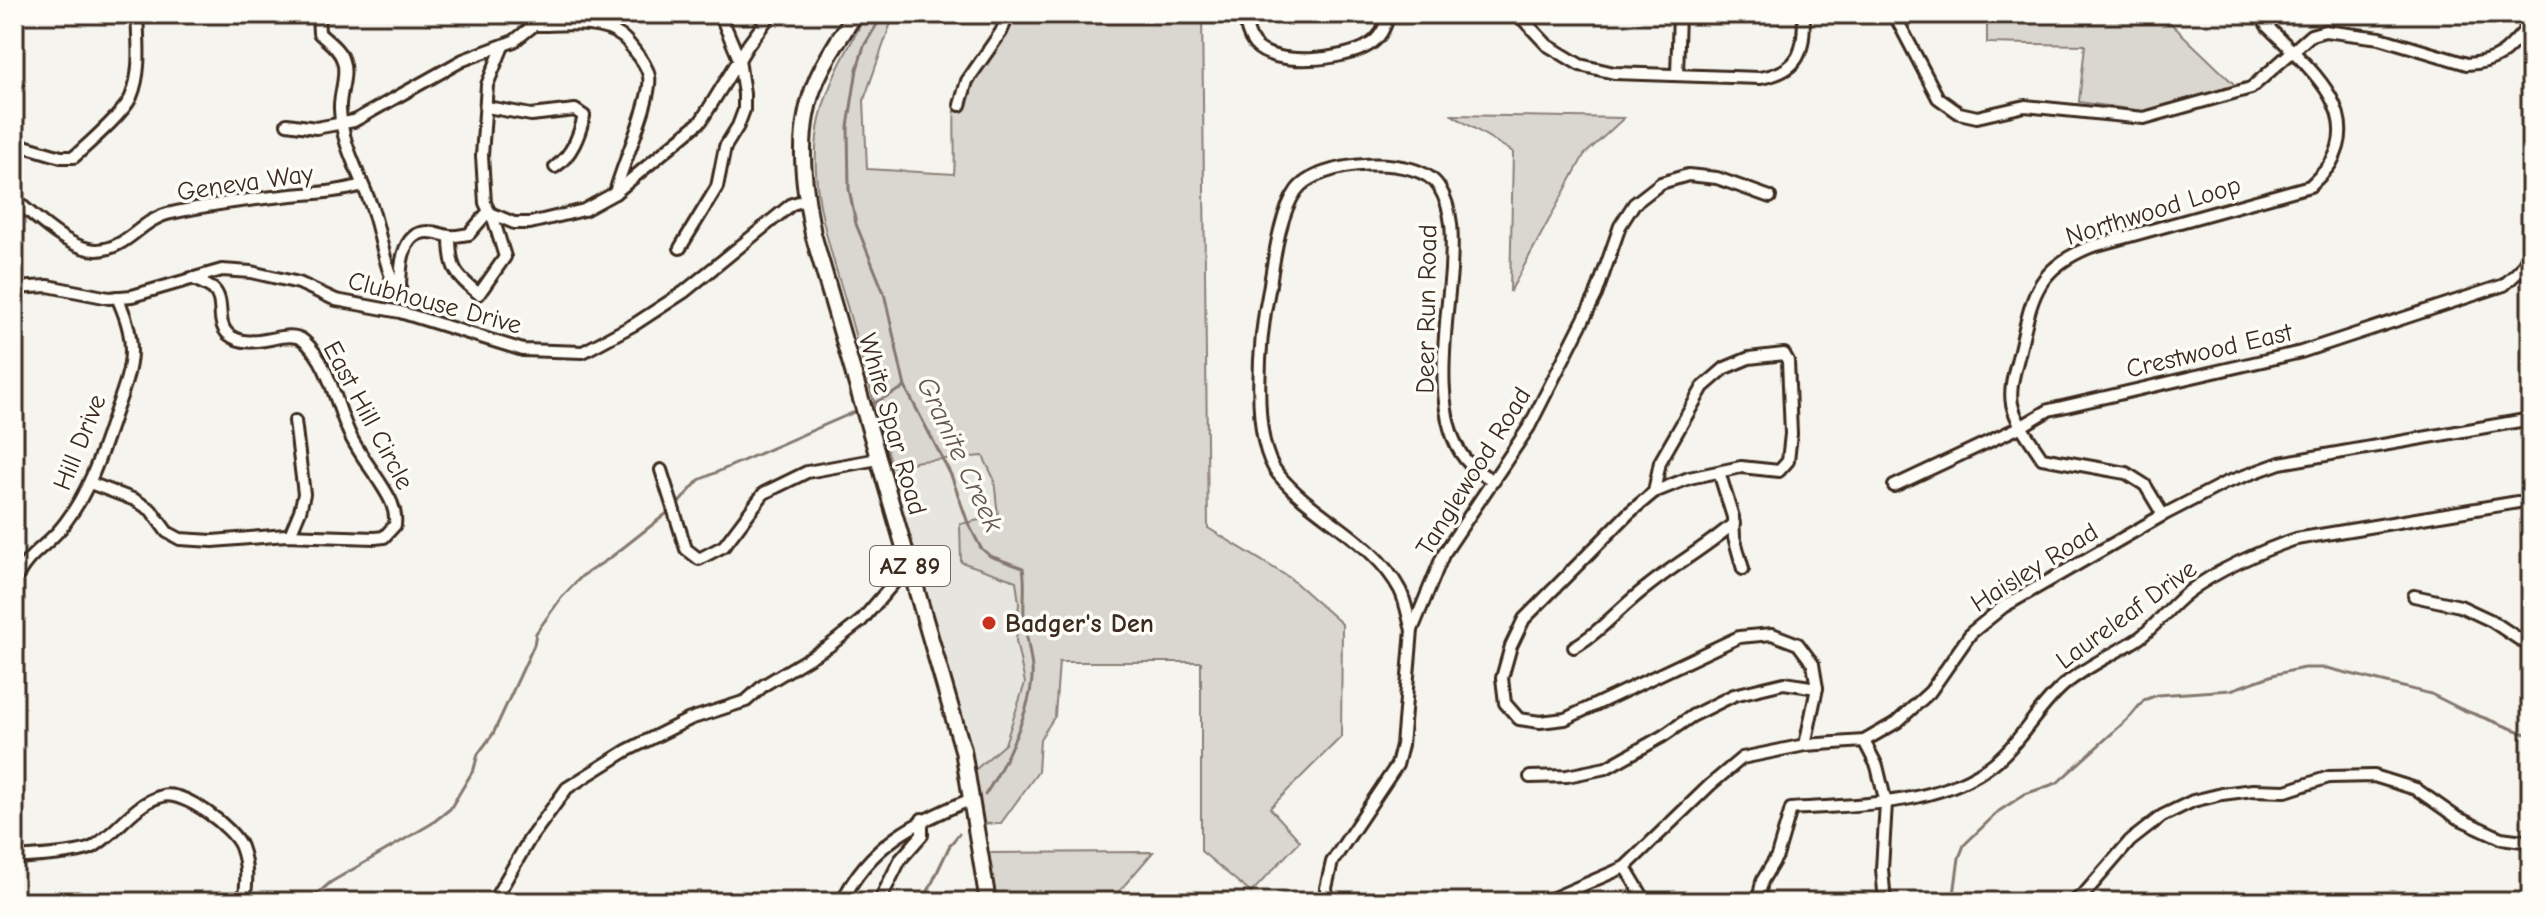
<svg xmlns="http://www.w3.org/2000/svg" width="2545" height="916" font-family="'Comic Neue',sans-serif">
  <rect width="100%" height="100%" fill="#f5f4ee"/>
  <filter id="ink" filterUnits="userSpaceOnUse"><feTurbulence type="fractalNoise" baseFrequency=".0125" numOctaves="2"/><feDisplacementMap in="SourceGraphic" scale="16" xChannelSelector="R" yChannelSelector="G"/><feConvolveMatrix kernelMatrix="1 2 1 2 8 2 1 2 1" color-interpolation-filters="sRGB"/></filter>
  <g filter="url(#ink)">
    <polygon fill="#e7e5df" points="983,456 994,479 998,516 1016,580 1019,603 1016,641 1025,683 1005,744 975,770 892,467 920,461"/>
    <g fill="#dad6d0" stroke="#8a8077" stroke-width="2">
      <path d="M866 14H898L892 20 864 100 867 169 954 174C957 143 949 107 962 78 973 55 995 38 1004 14H1202L1208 528 1290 578 1342 624 1341 737 1270 808 1300 841 1251 893 1201 851V662H1059L1055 716 1040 739 1038 772 1001 823 982 824 975 770 1005 744 1025 683 1016 641 1019 603 1016 581 961 562 960 524 998 516 994 479 983 456 920 461 892 467C878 416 863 364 849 313 831 250 804 181 821 115 829 79 850 46 866 14Z"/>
      <polygon points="1987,14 2161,14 2236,86 2143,111 2079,102 2085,45 1987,43"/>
      <polygon points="1452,115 1624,118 1584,155 1510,292 1513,152"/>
      <polygon points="1153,852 1110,902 997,902 986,853"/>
    </g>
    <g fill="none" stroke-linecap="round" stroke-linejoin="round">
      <g stroke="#84786e" stroke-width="3">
        <path d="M883 14 864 46 857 69 848 127 849 189 856 224 884 293 905 387 951 475 968 523 981 548 990 556 1023 568C1026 585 1023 602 1024 618 1026 635 1030 651 1032 668 1035 703 1004 766 985 795"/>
        <polyline points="870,405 905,387"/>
        <polyline points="677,505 699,480 859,410"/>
        <polyline points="308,902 331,882 431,824 450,809 474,769 478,754 493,734 534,645 536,633 561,598 582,576 610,558 671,510"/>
        <polyline points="923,902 950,845 959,834"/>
        <polyline points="1953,902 1959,858 1964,845 1999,811 2025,794 2057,783 2130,717 2144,700 2157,695 2231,690 2276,674 2304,668 2327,668 2431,694 2461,709 2531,736"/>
      </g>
      <g stroke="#3b2a1e" stroke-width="16">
        <g id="minor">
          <path d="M318 14 319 33C327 41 340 49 343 61 348 76 339 94 340 109 341 144 361 176 372 208 382 238 384 268 400 296"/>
          <path d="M1244 14C1246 24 1247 35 1254 44 1274 68 1345 60 1369 45 1380 38 1386 27 1388 14"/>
          <path d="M1518 14 1547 45 1580 65 1614 73 1760 78C1801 71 1804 51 1804 14"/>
          <path d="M1894 14 1938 98 1959 113 1977 117 2025 106 2144 118 2251 88 2311 35 2325 31 2380 38 2467 64C2502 62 2510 47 2531 23"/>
          <path d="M537 25C562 25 600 20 621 36 626 39 630 45 634 50 640 57 647 66 649 76 653 98 621 167 615 193"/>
          <polyline points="1677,74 1679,14"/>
          <polyline points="960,105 967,81 1001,32 1009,14"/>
          <path d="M487 107 531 115 575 110 584 116C579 136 572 155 555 167"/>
          <polyline points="287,124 316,128 354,121 463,60 514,41 548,14"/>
          <path d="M14 143 61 157H74C87 145 125 112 131 97 142 71 138 41 137 14"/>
          <path d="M14 199C35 216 69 250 97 250 127 249 140 221 167 214 205 205 244 200 283 196 311 193 336 193 362 185"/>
          <path d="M450 236C450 268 454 274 479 294L505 257 494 221 485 203 482 156 487 85 503 46"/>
          <polyline points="680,248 717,187 725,147 738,126 744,110 744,94 739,59 720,14"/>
          <polyline points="14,288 48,286 109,298 132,296 222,270 251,272 299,283 336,300 400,312 523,350 583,352 635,324 684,292 792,204 806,200"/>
          <path d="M400 297C400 276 398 231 429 232 436 232 442 235 449 236 455 237 462 235 469 234L488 212 514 223H530L584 210 615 193 701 121 748 45 771 14"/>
          <polyline points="661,470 686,549 699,559 724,546 764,493 807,472 878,459"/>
          <polyline points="1719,472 1733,517 1734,537 1743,569"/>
          <path d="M90 483 135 500 151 510 167 532 180 539 213 541 286 535 375 538 384 537 395 525C397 508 388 495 379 481 370 467 360 454 352 439 336 409 331 364 304 341 287 326 251 354 228 334 215 322 226 301 213 289 207 285 198 281 191 278"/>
          <polyline points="1894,486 2022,426 2049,410 2301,352 2504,285 2520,270 2531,252"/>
          <polyline points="1654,492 1660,462 1703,387 1725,368 1749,358 1784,354 1788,361 1791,434 1788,461 1779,471 1741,467 1689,478 1654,492 1629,513 1524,619 1511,646 1502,678 1505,703 1519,719 1540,722 1565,719 1739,637 1772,634 1798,644 1813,664 1817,688 1805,745"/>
          <path d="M2163 515 2145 485 2126 473 2042 458C2032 442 2016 423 2012 404 2009 388 2015 370 2019 354 2032 300 2033 270 2090 247L2310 186C2317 179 2326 171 2331 163 2364 107 2301 61 2267 26L2261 14"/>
          <polyline points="290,535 300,511 304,494 295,421"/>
          <path d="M14 583C28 551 47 548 65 523 90 490 101 454 114 416 121 396 131 372 131 351 131 331 125 315 117 297"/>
          <polyline points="2414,596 2460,606 2492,621 2531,647"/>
          <path d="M1412 630C1408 617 1406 602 1400 590 1373 539 1313 517 1278 474 1249 438 1260 333 1269 290 1274 261 1279 215 1296 191 1317 160 1418 153 1439 187 1455 213 1452 242 1451 270 1447 323 1430 415 1465 459 1473 469 1483 475 1494 481"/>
          <path d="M1574 647C1602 631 1621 606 1647 587 1675 564 1707 547 1734 523"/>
          <polyline points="1864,741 1877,766 1886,803 1882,869 1885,902"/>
          <polyline points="1530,777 1567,776 1606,768 1663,736 1692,716 1734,695 1784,683 1817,688"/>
          <path d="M14 858C31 857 81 854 93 847 118 832 133 804 162 796 184 790 234 828 241 847 248 866 247 882 244 902"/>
          <polyline points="1625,867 1646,902"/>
          <polyline points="493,902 529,840 567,788 626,751 690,719 746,701 764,685 829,646 861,621 910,564"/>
          <path d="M842 902C868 845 917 821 972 799"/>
          <polyline points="879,902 900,860 922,835 922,819"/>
          <polyline points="1328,902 1326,888 1332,862 1397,765 1402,745 1412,630 1443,555 1529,427 1596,295 1620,226 1634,204 1661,183 1688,175 1717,178 1770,197"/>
          <polyline points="1544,902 1625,867 1710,785 1742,758 1805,745 1864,741 1897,722 1930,692 1971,633 2003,607 2163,515 2225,483 2280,463 2531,419"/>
          <path d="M1758 902 1762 881 1777 856 1791 809C1853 805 1932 806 1986 769 2019 747 2035 709 2065 684 2087 666 2114 654 2138 639 2156 626 2169 607 2187 593 2215 571 2263 550 2296 539L2518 502"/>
          <polyline points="2073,902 2085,893 2130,841 2162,816 2193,801 2222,794 2253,790 2286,791 2329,777 2374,776 2416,789 2456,817 2501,838 2531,842"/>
        </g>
      </g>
      <g stroke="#3b2a1e" stroke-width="20">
        <path id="major" d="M855 14C842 35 827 56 817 79 795 130 803 183 813 234L963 750 988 902"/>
      </g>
      <use href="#minor" stroke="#fdfcf7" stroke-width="10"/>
      <use href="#major" stroke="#fdfcf7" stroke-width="14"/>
    </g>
  </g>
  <circle fill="#c8321e" stroke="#fdfcf7" stroke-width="3" cx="989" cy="623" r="8"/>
  <g text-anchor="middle" stroke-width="7" stroke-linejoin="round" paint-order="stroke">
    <rect fill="#fdfcf7" stroke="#75695f" stroke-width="2" x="870" y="546" width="80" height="40" rx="6"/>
    <g font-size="24" font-weight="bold" fill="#3b2a1e">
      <text x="910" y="574">AZ 89</text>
    </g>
    <g font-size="26" fill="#3b2a1e" stroke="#fdfcf7">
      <text transform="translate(245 182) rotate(-8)" y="9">Geneva Way</text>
      <text transform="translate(2153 210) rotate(-17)" y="9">Northwood Loop</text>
      <text transform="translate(435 302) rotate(15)" y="9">Clubhouse Drive</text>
      <text transform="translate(1426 309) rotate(-89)" y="9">Deer Run Road</text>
      <text transform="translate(2209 350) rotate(-13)" y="9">Crestwood East</text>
      <text transform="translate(369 415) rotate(62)" y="9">East Hill Circle</text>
      <text transform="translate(893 424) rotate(74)" y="9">White Spar Road</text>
      <text transform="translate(79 442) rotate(-68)" y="9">Hill Drive</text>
      <text transform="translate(1473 471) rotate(-58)" y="9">Tanglewood Road</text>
      <text transform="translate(2034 567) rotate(-32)" y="9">Haisley Road</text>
      <text transform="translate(2126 614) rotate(-36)" y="9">Laureleaf Drive</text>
    </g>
    <g font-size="26" font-weight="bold" fill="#3b2a1e" stroke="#fdfcf7" text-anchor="start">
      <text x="1005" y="632">Badger's Den</text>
    </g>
    <g font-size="28" font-style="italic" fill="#65584d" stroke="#fdfcf7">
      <text transform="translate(961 454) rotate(65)" y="10">Granite Creek</text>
    </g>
  </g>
  <rect width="2545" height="916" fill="none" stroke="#fdfcf7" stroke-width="48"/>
  <rect x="24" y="24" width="2497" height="868" fill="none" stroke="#3b2a1e" stroke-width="3" filter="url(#ink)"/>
</svg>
